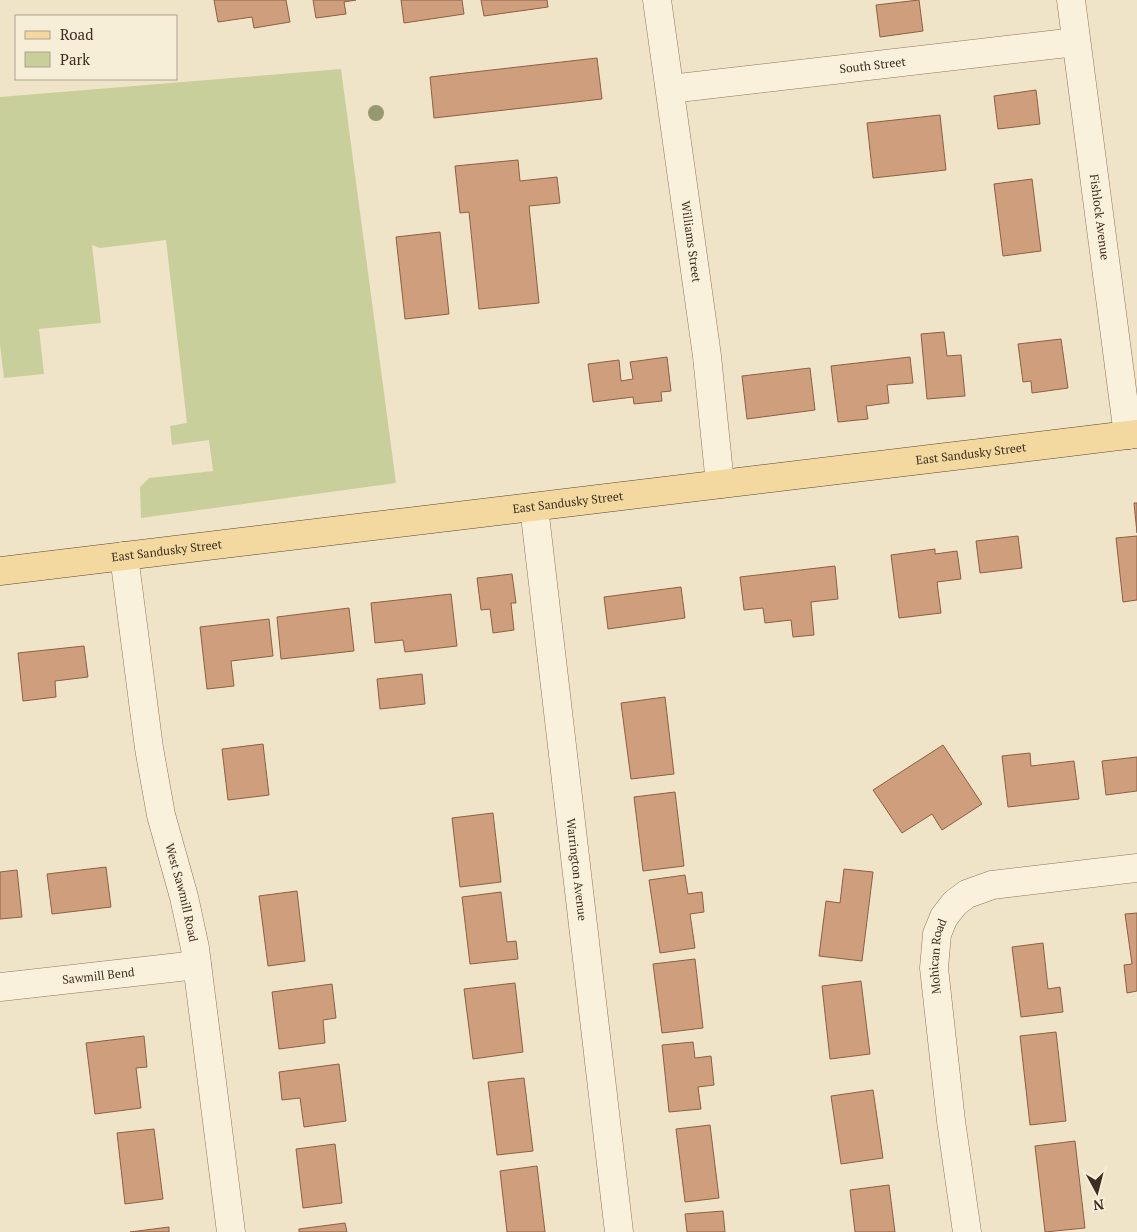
<svg xmlns="http://www.w3.org/2000/svg" width="1137" height="1232" font-family="'PT Serif',serif">
  <rect width="100%" height="100%" fill="#f0e4c8"/>
  <polygon fill="#c9cf9b" points="341,69 396,483 141,518 140,487 149,478 213,471 209,440 172,445 170,426 187,423 166,240 100,248 92,245 101,323 39,329 44,374 4,378 0,345 0,97"/>
  <g fill="#cf9f7d" stroke="#8d5f41">
    <polygon points="214,0 286,0 290,22 254,28 252,17 218,22"/>
    <polygon points="313,0 356,0 344,2 346,14 316,18"/>
    <polygon points="401,0 462,0 464,14 404,23"/>
    <polygon points="481,0 547,0 548,7 484,16"/>
    <polygon points="919,0 923,31 880,37 876,5"/>
    <polygon points="597,58 602,99 434,118 430,77"/>
    <polygon points="1036,90 1040,124 998,129 994,96"/>
    <polygon points="940,115 946,170 873,178 867,123"/>
    <polygon points="518,160 520,181 557,177 560,203 529,206 539,303 479,309 469,212 460,213 455,166"/>
    <polygon points="1032,179 1041,251 1003,256 994,184"/>
    <polygon points="440,232 449,314 405,319 396,237"/>
    <polygon points="944,332 947,356 961,355 965,396 927,399 921,334"/>
    <polygon points="1061,339 1068,388 1032,393 1031,381 1023,382 1018,344"/>
    <polygon points="667,357 671,391 661,392 662,401 634,404 633,397 593,402 588,364 619,360 621,381 633,379 630,362"/>
    <polygon points="910,357 913,383 887,385 889,403 866,406 868,419 838,422 831,366"/>
    <polygon points="810,368 815,410 747,419 742,376"/>
    <polygon points="1134,503 1137,503 1137,533"/>
    <polygon points="1018,536 1022,568 980,573 976,541"/>
    <polygon points="1137,536 1137,600 1123,602 1116,538"/>
    <polygon points="935,549 935,554 957,551 961,579 937,582 941,613 899,618 891,555"/>
    <polygon points="835,566 838,599 811,602 814,635 793,637 791,620 765,623 763,608 744,610 740,577"/>
    <polygon points="512,574 516,603 511,603 514,630 493,633 490,609 481,610 477,578"/>
    <polygon points="681,587 685,618 608,629 604,597"/>
    <polygon points="451,594 457,646 405,652 403,640 375,643 371,603"/>
    <polygon points="349,608 354,651 281,659 277,617"/>
    <polygon points="269,619 273,656 231,661 234,686 207,689 200,627"/>
    <polygon points="84,646 88,677 55,681 56,697 23,701 18,653"/>
    <polygon points="422,674 425,704 380,709 377,679"/>
    <polygon points="665,697 674,774 631,779 621,703"/>
    <polygon points="263,744 269,795 228,800 222,749"/>
    <polygon points="943,745 982,804 942,830 932,814 902,833 873,790"/>
    <polygon points="1030,753 1031,766 1074,761 1079,799 1008,807 1002,756"/>
    <polygon points="1137,757 1137,791 1106,795 1102,761"/>
    <polygon points="675,792 684,866 643,871 634,797"/>
    <polygon points="493,813 501,882 460,887 452,818"/>
    <polygon points="106,867 111,907 52,914 47,874"/>
    <polygon points="844,869 873,872 862,961 819,956 826,901 840,903"/>
    <polygon points="17,870 22,917 0,919 0,872"/>
    <polygon points="685,875 688,894 702,892 704,912 690,914 695,948 660,953 649,880"/>
    <polygon points="297,891 305,961 268,966 259,896"/>
    <polygon points="501,892 507,942 516,941 518,959 470,964 462,897"/>
    <polygon points="1137,913 1137,991 1127,993 1124,965 1132,964 1125,914"/>
    <polygon points="1043,943 1048,989 1060,987 1063,1012 1021,1017 1012,947"/>
    <polygon points="695,959 703,1028 662,1033 653,964"/>
    <polygon points="861,981 870,1054 830,1059 822,986"/>
    <polygon points="515,983 523,1052 473,1059 464,989"/>
    <polygon points="332,984 336,1018 323,1020 325,1043 279,1049 272,992"/>
    <polygon points="1056,1032 1066,1121 1030,1125 1020,1036"/>
    <polygon points="144,1036 147,1067 136,1068 141,1108 95,1114 86,1043"/>
    <polygon points="693,1042 695,1058 711,1056 714,1085 698,1087 701,1109 669,1112 662,1045"/>
    <polygon points="339,1064 346,1121 304,1127 300,1098 282,1100 279,1072"/>
    <polygon points="524,1078 533,1151 497,1155 488,1082"/>
    <polygon points="873,1090 883,1158 841,1164 831,1096"/>
    <polygon points="710,1125 719,1198 685,1202 676,1129"/>
    <polygon points="154,1129 163,1199 125,1204 117,1133"/>
    <polygon points="1075,1141 1085,1228 1045,1232 1035,1146"/>
    <polygon points="335,1144 342,1203 303,1208 296,1149"/>
    <polygon points="537,1166 545,1232 507,1232 500,1171"/>
    <polygon points="889,1185 895,1232 855,1232 850,1190"/>
    <polygon points="723,1211 725,1232 687,1232 685,1214"/>
    <polygon points="345,1223 347,1232 299,1232 299,1229"/>
    <polygon points="169,1227 169,1232 130,1232"/>
  </g>
  <g fill="none" stroke-linecap="round" stroke-linejoin="round">
    <g stroke="#8d765c" stroke-width="29">
      <g id="minor">
        <path id="s1" d="M657 0 707 356 720 484"/>
        <path id="s2" d="M1071 0 1128 435"/>
        <path id="s3" d="M670 89 1076 42"/>
        <path id="s4" d="M534 507 619 1232"/>
        <path id="s5" d="M124 556 149 748 161 815 184 897 195 948 231 1232"/>
        <path id="s6" d="M0 987 197 965"/>
        <path id="s7" d="M967 1232 951 1121 934 968 937 934 944 917 955 903 967 894 992 885 1137 868"/>
      </g>
    </g>
    <g stroke="#5b4430" stroke-width="29">
      <g id="major">
        <path id="s8" d="M0 571 1137 434"/>
      </g>
    </g>
    <use href="#minor" stroke="#faf1dc" stroke-width="28"/>
    <use href="#major" stroke="#f3d9a0" stroke-width="28"/>
  </g>
  <circle fill="#96986f" cx="376" cy="113" r="8"/>
  <g text-anchor="middle" stroke-width="4" stroke-linejoin="round" paint-order="stroke">
    <g font-size="12" fill="#3d2e20" stroke="#f7eed8">
      <text dy="4" stroke="none"><textPath href="#s3" startOffset="204">South Street</textPath></text>
      <text dy="4" stroke="none"><textPath href="#s2" startOffset="219">Fishlock Avenue</textPath></text>
      <text dy="4" stroke="none"><textPath href="#s1" startOffset="244">Williams Street</textPath></text>
      <text dy="4" stroke="none"><textPath href="#s8" startOffset="978">East Sandusky Street</textPath></text>
      <text dy="4" stroke="none"><textPath href="#s8" startOffset="572">East Sandusky Street</textPath></text>
      <text dy="4" stroke="none"><textPath href="#s8" startOffset="168">East Sandusky Street</textPath></text>
      <text dy="4" stroke="none"><textPath href="#s4" startOffset="365">Warrington Avenue</textPath></text>
      <text dy="4" stroke="none"><textPath href="#s5" startOffset="342">West Sawmill Road</textPath></text>
      <text dy="4" stroke="none"><textPath href="#s7" startOffset="278">Mohican Road</textPath></text>
      <text dy="4" stroke="none"><textPath href="#s6" startOffset="99">Sawmill Bend</textPath></text>
    </g>
  </g>
  <rect x="15" y="15" width="162" height="65" fill="#f7eed8" stroke="#ada18e"/>
  <rect x="25" y="31" width="25" height="8" fill="#f3d9a0" stroke="#ada18e"/>
  <text x="60" y="40" font-size="15" fill="#3d2e20">Road</text>
  <rect x="25" y="52" width="25" height="15" fill="#c9cf9b" stroke="#ada18e"/>
  <text x="60" y="65" font-size="15" fill="#3d2e20">Park</text>
  <g transform="translate(1097 1192) rotate(173)" stroke="#f7eed8" stroke-width="4" paint-order="stroke">
  <path d="M0-4L9 19L0 12L-9 19Z" fill="#3d2e20"/>
  <text y="-8" font-size="14" font-weight="bold" text-anchor="middle" fill="#3d2e20">N</text>
  </g>
</svg>
